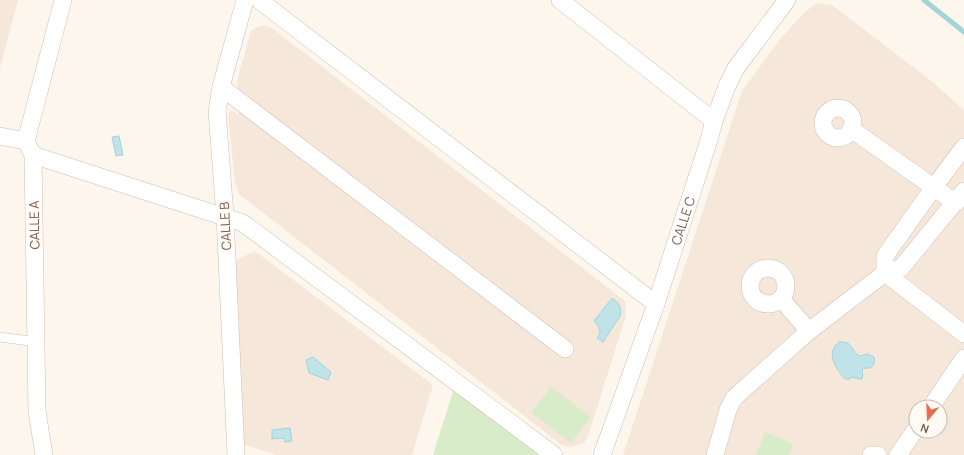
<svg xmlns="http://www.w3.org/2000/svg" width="964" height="455" font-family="Manrope,sans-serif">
  <rect width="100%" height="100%" fill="#fdf6ec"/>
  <g fill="#f5e8da" fill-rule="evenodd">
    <polygon points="0,0 18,0 0,68"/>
    <path d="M816 3 832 5 930 80 964 110V455H623L742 91 780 39 802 15ZM916 407H940V431H916Z"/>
    <polygon points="265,25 272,28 625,301 626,316 588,436 584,443 571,447 563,446 239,194 235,183 228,114 231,110 238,114 249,96 239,90 237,85 238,77 251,31 257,27"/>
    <polygon points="255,251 433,385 412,455 276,455 240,443 230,263"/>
  </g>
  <g fill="#d8ecc9">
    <polygon points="551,387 591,417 571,443 531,412"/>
    <polygon points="454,388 541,455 433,455"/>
    <polygon points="765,432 793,444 789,455 756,455"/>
  </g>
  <g fill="#bfe3e8" stroke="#a5d3da">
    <polygon points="119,136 123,155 116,156 112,137"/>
    <path d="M612 298C619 303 622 307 620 316L603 342 597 338C602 331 600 327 594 321Z"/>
    <path d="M839 342C853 341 850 349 859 356L868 354 874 357C876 367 871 369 863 368 861 371 864 375 862 379H859L852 377 850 379H845C836 369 825 353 839 342Z"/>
    <polygon points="313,357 331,372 328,380 309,373 306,360"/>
    <polygon points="290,428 292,441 285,442 284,438 272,439 272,430"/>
  </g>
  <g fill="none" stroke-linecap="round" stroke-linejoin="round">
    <polyline stroke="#a5d3da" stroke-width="5" points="924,0 964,32"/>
    <g stroke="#d1beb0" stroke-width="10">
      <polyline id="service" points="0,337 36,342"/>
    </g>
    <g stroke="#d1beb0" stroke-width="18">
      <g id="minor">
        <polyline points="259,0 656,304"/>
        <polyline points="560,0 714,121"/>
        <polyline points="221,87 565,349"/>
        <circle cx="838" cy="123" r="15"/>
        <polyline points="851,129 956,203"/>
        <polyline points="0,136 26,141"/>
        <polyline points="33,155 243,223 554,455"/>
        <circle cx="768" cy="286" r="18"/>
        <polyline points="885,273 885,256 934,187 964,147"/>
        <polyline points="885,273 964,334"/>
        <polyline points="782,300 809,331"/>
        <polyline points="931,407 964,358"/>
        <polyline points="44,455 37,411 33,155 26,141 63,0"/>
        <polyline points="236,455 225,216 217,111 221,87 245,0"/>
        <path id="s1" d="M602 455 656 304 709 140 714 121 727 86 736 68 787 0"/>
        <polyline points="715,455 728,410 734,398 809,331 885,273 901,268 964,191"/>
        <polyline points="871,455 878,455"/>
        <polyline points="898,455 916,429"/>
      </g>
    </g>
    <use href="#service" stroke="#fff" stroke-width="9"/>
    <use href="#minor" stroke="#fff" stroke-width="17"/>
  </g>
  <g text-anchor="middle" stroke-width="3.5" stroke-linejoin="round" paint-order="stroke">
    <g font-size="13" fill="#7a5c4d" stroke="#fffaf3">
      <text dy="5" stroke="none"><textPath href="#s1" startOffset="248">CALLE C</textPath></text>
      <text transform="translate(34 225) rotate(-91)" y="5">CALLE A</text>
      <text transform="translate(225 226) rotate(-93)" y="5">CALLE B</text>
    </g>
  </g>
  <g transform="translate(928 419) rotate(199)"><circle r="19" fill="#fffaf3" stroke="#cabbb1"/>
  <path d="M0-3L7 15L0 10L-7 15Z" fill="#e76f51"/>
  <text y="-6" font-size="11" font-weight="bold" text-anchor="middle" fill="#7a5c4d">N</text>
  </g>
</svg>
